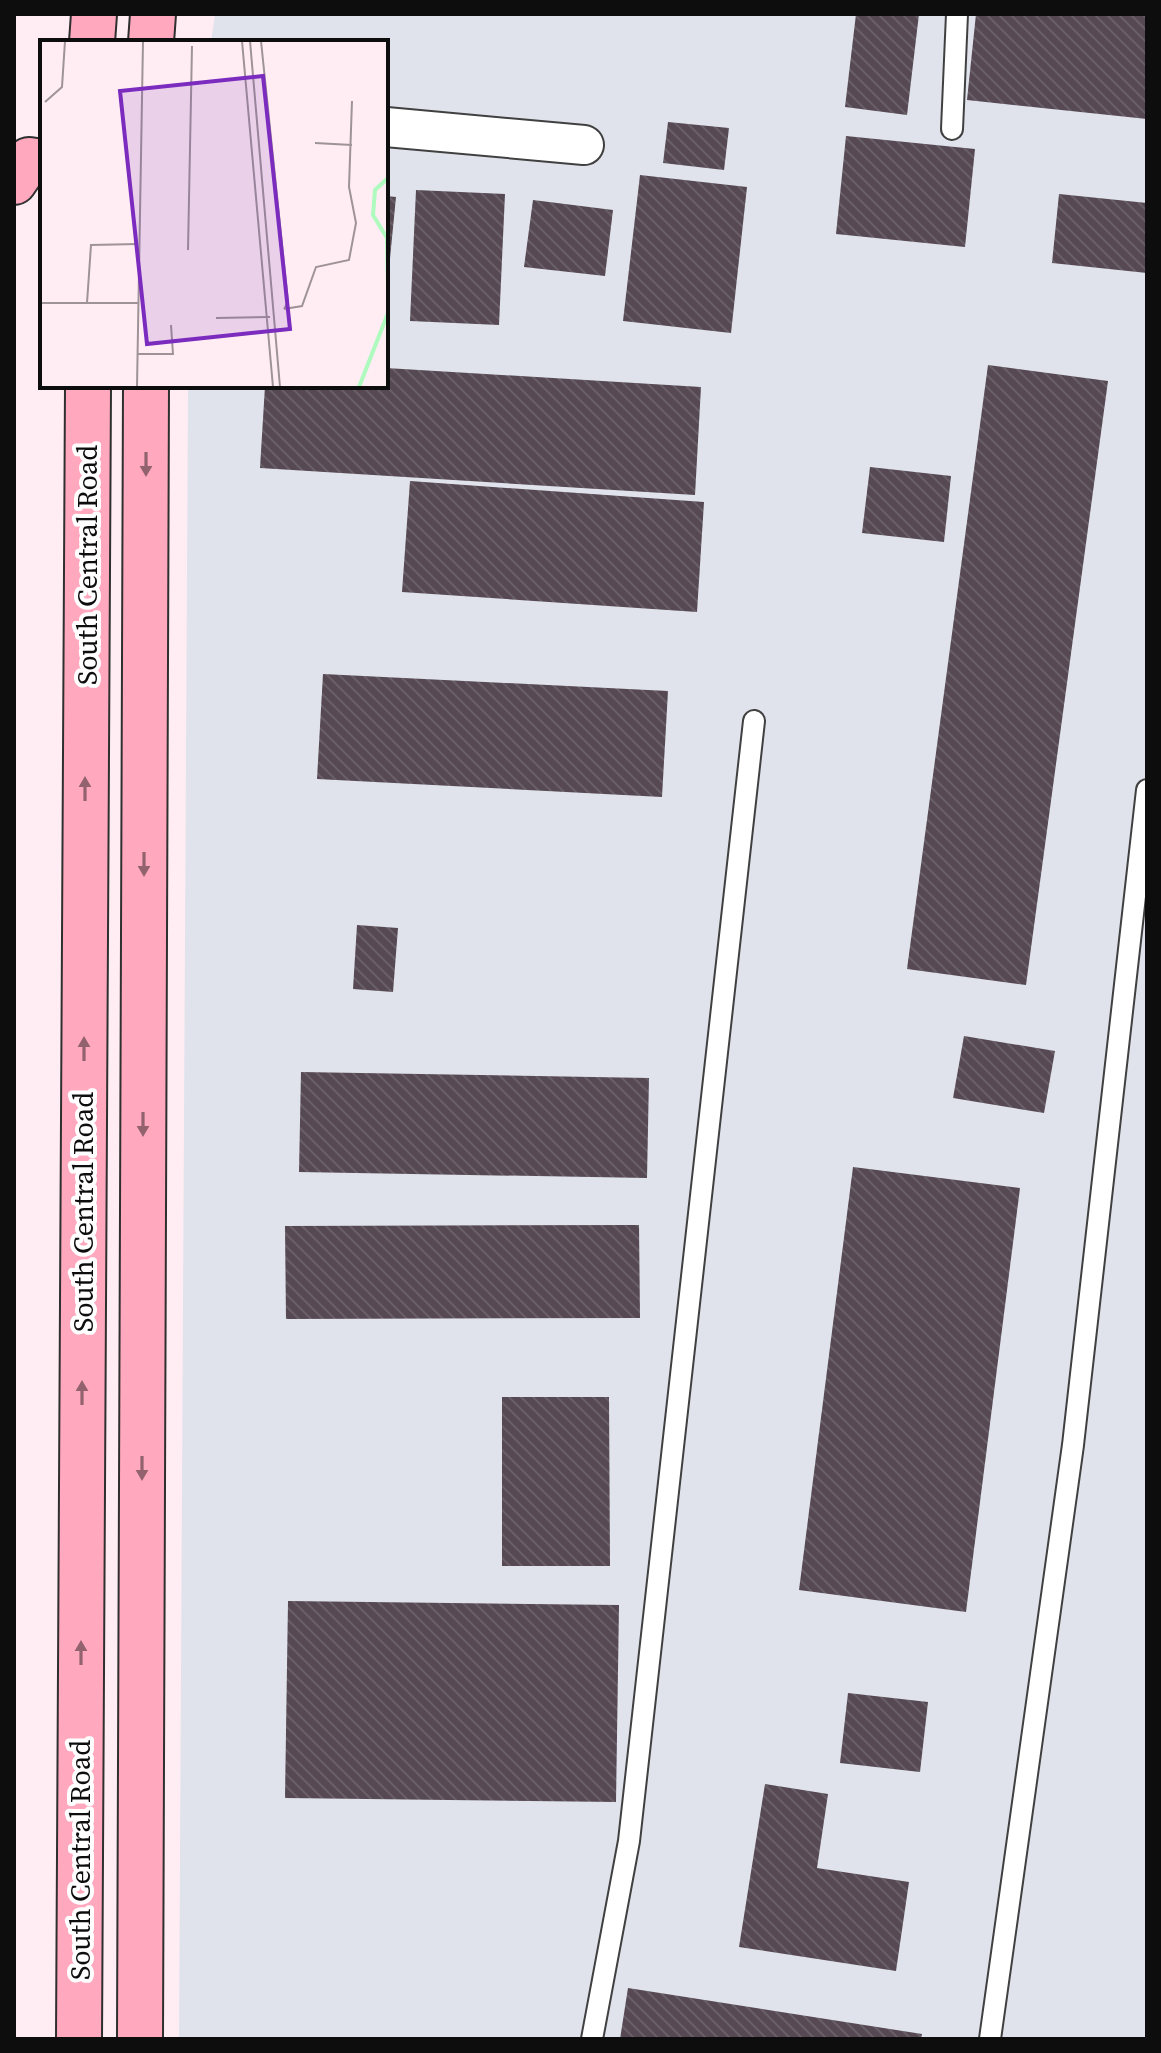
<svg xmlns="http://www.w3.org/2000/svg" width="1161" height="2053" font-family="'Source Serif 4',serif">
  <defs>
    <pattern id="building-back-hatch" width="6" height="6" patternUnits="userSpaceOnUse" patternTransform="scale(2)"><rect width="6" height="6" fill="#564953"/><path d="M-1 5l2 2M0 0l6 6M5-1l2 2" fill="none" stroke="#695f67"/></pattern>
  </defs>
  <rect width="100%" height="100%" fill="#ffedf3"/>
  <polygon fill="#e0e3ec" points="215,14 1147,14 1147,2039 179,2039 188,386 386,386 386,42 211,42"/>
  <g fill="url(#building-back-hatch)">
    <polygon points="856,14 919,14 907,115 845,107"/>
    <polygon points="976,14 1147,14 1147,119 967,100"/>
    <polygon points="668,122 729,128 724,170 663,163"/>
    <polygon points="846,136 975,149 965,247 836,234"/>
    <polygon points="640,175 747,187 731,333 623,321"/>
    <polygon points="416,190 505,194 499,325 410,321"/>
    <polygon points="1059,194 1147,203 1147,273 1052,263"/>
    <polygon points="386,196 396,197 388,279 386,279"/>
    <polygon points="533,200 613,210 605,276 524,267"/>
    <polygon points="988,365 1108,381 1026,985 907,969"/>
    <polygon points="386,368 701,387 695,495 260,468 265,386 386,386"/>
    <polygon points="870,467 951,476 944,542 862,533"/>
    <polygon points="410,481 704,502 697,612 402,592"/>
    <polygon points="323,674 668,691 662,797 317,779"/>
    <polygon points="357,925 398,928 393,992 353,989"/>
    <polygon points="964,1036 1055,1051 1044,1113 953,1098"/>
    <polygon points="301,1072 649,1078 647,1178 299,1172"/>
    <polygon points="853,1167 1020,1188 966,1612 799,1590"/>
    <polygon points="639,1225 640,1318 286,1319 285,1226"/>
    <polygon points="502,1397 609,1397 610,1566 502,1566"/>
    <polygon points="288,1601 619,1605 616,1802 285,1798"/>
    <polygon points="848,1693 928,1702 920,1772 840,1763"/>
    <polygon points="765,1784 828,1794 817,1868 909,1882 896,1971 739,1947"/>
    <polygon points="628,1988 922,2034 921,2039 620,2039"/>
  </g>
  <g fill="none" stroke-linecap="round" stroke-linejoin="round">
    <g stroke="#404040" stroke-width="24">
      <g id="lane">
        <polyline points="952,129 957,14"/>
        <polyline points="592,2039 629,1841 754,721"/>
        <polyline points="990,2039 1073,1445 1147,790"/>
      </g>
    </g>
    <g stroke="#404040" stroke-width="42">
      <polyline id="street" points="386,127 584,145"/>
    </g>
    <g stroke="#2f2f2f" stroke-width="48">
      <g id="secondary">
        <polyline points="92,42 94,14"/>
        <polyline points="151,42 153,14"/>
        <polyline points="14,182 29,160 42,162"/>
        <polyline points="79,2039 88,386"/>
        <polyline points="140,2039 146,386"/>
      </g>
    </g>
    <use href="#lane" stroke="#fff" stroke-width="20"/>
    <use href="#street" stroke="#fff" stroke-width="38"/>
    <use href="#secondary" stroke="#ffa8be" stroke-width="44"/>
  </g>
  <defs><path id="oneway-solid" d="M-6-.8H1V-3.2L6.5 0L1 3.2V.8H-6Z" transform="scale(2)"/></defs>
  <g fill="#92626e">
    <use href="#oneway-solid" transform="translate(146 464) rotate(90)"/>
    <use href="#oneway-solid" transform="translate(85 789) rotate(-90)"/>
    <use href="#oneway-solid" transform="translate(144 864) rotate(90)"/>
    <use href="#oneway-solid" transform="translate(84 1049) rotate(-90)"/>
    <use href="#oneway-solid" transform="translate(143 1124) rotate(90)"/>
    <use href="#oneway-solid" transform="translate(82 1393) rotate(-90)"/>
    <use href="#oneway-solid" transform="translate(142 1468) rotate(90)"/>
    <use href="#oneway-solid" transform="translate(81 1653) rotate(-90)"/>
  </g>
  <g text-anchor="middle" stroke-width="8" stroke-linejoin="round" paint-order="stroke">
    <g font-size="28" fill="#0d0d0d" stroke="#fff">
      <text transform="translate(87 565) rotate(-90)" y="10">South Central Road</text>
      <text transform="translate(83 1212) rotate(-90)" y="10">South Central Road</text>
      <text transform="translate(80 1860) rotate(-90)" y="10">South Central Road</text>
    </g>
  </g>
  <g transform="translate(40 40)">
    <rect width="348" height="348" fill="#ffedf3"/>
    <path fill="none" stroke="#aefabf" stroke-width="4" d="M348 138 335 150 333 175 347 198 348 249M319 347 348 273"/>
    <path fill="none" stroke="#9e9397" stroke-width="2" d="M202 1 233 347M210 1 240 347M221 1 248 262 244 269M5 62 22 47 25 1M275 103 312 105M148 210 152 6M0 263H98M47 263 51 205 98 204M244 269 262 266 276 227 309 220 316 183 309 147 312 61M176 278 230 277M97 314H133L131 285M97 347 103 1"/>
    <path fill="#7b2cbf" fill-opacity="0.15" stroke="#7b2cbf" stroke-width="4" d="M223 36 250 289 107 304 80 51Z"/>
    <rect width="348" height="348" fill="none" stroke="#0d0d0d" stroke-width="4"/>
  </g>
  <rect width="1161" height="2053" fill="none" stroke="#0d0d0d" stroke-width="32"/>
</svg>
